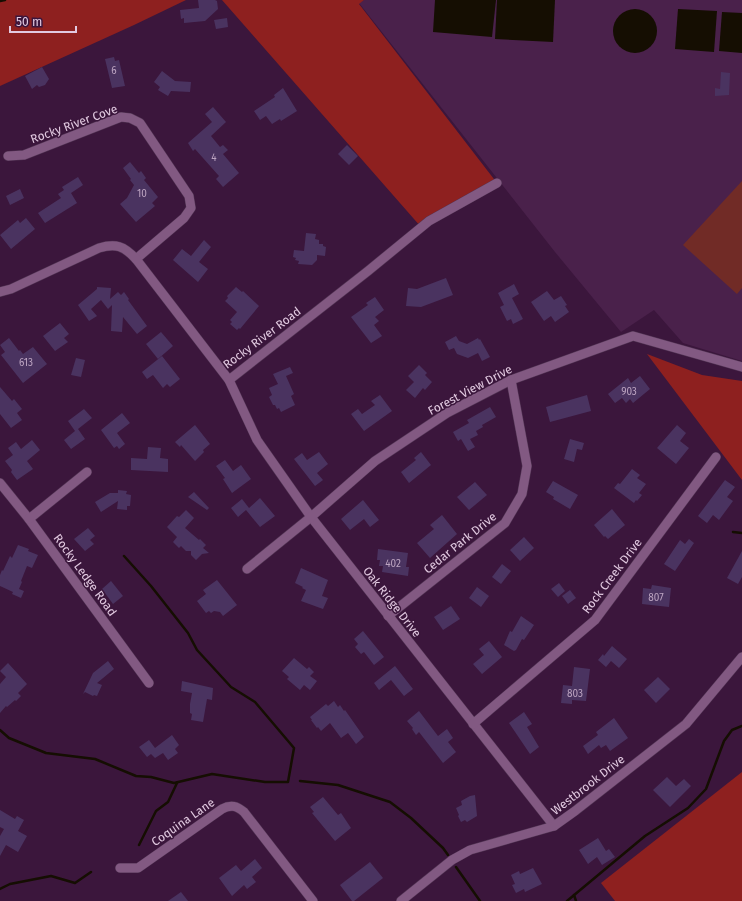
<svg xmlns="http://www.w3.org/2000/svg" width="742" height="901" font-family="'Fira Sans',sans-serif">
  <rect width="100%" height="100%" fill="#3b163c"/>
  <polygon fill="#4a214b" points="364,0 742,0 742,361 683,343 654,310 621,332 555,252 359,3"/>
  <polygon fill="#712b26" points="742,181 742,288 737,294 683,245"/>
  <g fill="#8e201f">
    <polygon points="0,0 186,0 134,25 0,86"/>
    <polygon points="222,0 364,0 359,4 497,183 421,227"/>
    <polygon points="647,354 702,375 742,381 742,480"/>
    <polygon points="742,772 742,901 615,901 601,883"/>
  </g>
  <g fill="#150e02">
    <polygon points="435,0 496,0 492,37 433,32"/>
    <polygon points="497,0 555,0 553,42 495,39"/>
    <polygon points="678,9 717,11 714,52 675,49"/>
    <circle cx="635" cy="31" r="22"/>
    <polygon points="722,12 742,13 742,53 719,51"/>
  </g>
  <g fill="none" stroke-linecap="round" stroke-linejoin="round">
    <g stroke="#150e02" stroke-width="2.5">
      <polyline points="0,1 5,0"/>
      <polyline points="733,532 742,533"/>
      <polyline points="0,730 9,738 46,753 95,759 136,776 151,777 174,783 212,774 265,782 288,782 294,748 255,702 231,687 197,650 188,633 151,586 124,556"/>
      <polyline points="300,781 338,785 390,802 411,818 443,848 448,855"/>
      <polyline points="139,845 156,811 168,802 177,783"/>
      <polyline points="456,867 480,901"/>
      <polyline points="0,889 10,884 51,876 75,883 91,872"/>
      <polyline points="574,895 576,901"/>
      <polyline points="567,901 645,836 688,808 706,789 724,741 732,730 742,726"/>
    </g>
  </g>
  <g fill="#4a3360">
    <polygon points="198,0 215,0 217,1 218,9 205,21 184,23 184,18 181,19 180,10 199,8"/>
    <polygon points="227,18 228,27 216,29 214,20"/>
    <polygon points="114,57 115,61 119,60 125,86 112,88 105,59"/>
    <polygon points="42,67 49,79 45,85 39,87 37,85 32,89 25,76"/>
    <polygon points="162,71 175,81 191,82 190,92 171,91 168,96 158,90 160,87 154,82"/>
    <polygon points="721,72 730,73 729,95 715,96 715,88 720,89"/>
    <polygon points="283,88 297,111 281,121 280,119 272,124 266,116 260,120 254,111 275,97 274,95"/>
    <polygon points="213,107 226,122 211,136 220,147 223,145 228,150 223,154 239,173 223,187 216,179 219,176 195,149 193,151 188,143 212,122 205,114"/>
    <polygon points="347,145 358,156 349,165 338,154"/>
    <polygon points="130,162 139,173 141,171 146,178 144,180 158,197 152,203 155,206 136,222 120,204 127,198 134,185 130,180 131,179 123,168"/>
    <polygon points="78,177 83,185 71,193 77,203 45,223 38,213 61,198 58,194 64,190 62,187"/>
    <polygon points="20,189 24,198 10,205 6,196"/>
    <polygon points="26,218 35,229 11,249 0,235 18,220 20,223"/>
    <polygon points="306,233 316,234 315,239 319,240 319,244 323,244 323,246 326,247 325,256 317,255 317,260 312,265 298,264 299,261 295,260 296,258 293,257 294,250 304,251"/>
    <polygon points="204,240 211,247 199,262 208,269 198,282 173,260 182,249 191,256"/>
    <polygon points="446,278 453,295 421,307 406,306 408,288 417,289"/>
    <polygon points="514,284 519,294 512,298 523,319 513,324 511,319 507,321 500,307 504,305 498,293"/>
    <polygon points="97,287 111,288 110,299 118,292 121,295 124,292 129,299 128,300 147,326 137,334 123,317 122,332 111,331 112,305 108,309 101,300 91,309 97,316 89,321 78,305 97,289"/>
    <polygon points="236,287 242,292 243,291 259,306 240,329 239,328 237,330 230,324 232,322 230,320 237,312 225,301 228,298 227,296"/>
    <polygon points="547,291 554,300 561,296 567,305 565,306 569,312 555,322 551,316 544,321 531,302"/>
    <polygon points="375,297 384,310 375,317 379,321 374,325 382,336 371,343 351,317 368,305 366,303"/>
    <polygon points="60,323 69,334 64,338 68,342 55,351 43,336"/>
    <polygon points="161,332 173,346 158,359 146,344"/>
    <polygon points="456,336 459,341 467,344 478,338 479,340 480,339 490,357 482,361 478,353 468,358 457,354 454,348 449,350 445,342"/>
    <polygon points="9,338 19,351 20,350 23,354 33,347 47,364 23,383 1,355 5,352 0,345"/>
    <polygon points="162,356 180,379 170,387 167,384 163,388 153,375 147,379 142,372"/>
    <polygon points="76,358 85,360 81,377 71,375"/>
    <polygon points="419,365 427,373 425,375 432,382 425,390 423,388 415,398 406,390 414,382 408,376"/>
    <polygon points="290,367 293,373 286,376 294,394 291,396 295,405 281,412 279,408 277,409 275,405 273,405 269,397 272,395 269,388 278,384 273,374"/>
    <polygon points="640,376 650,389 633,403 630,399 626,403 622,398 615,403 608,394 628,378 631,383"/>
    <polygon points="0,387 12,401 14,399 22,409 17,413 22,420 11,428 0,414"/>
    <polygon points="380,395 392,411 364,431 351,414 358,409 362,414 375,405 371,401"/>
    <polygon points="587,395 591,411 550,422 546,407"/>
    <polygon points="490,407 496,417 482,425 483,427 476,431 478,435 470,439 475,447 468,451 461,439 458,441 453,432 469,423 467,420"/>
    <polygon points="84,409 92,418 78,429 85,439 71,449 64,440 75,431 68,421"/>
    <polygon points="122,413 130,423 117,433 125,444 119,449 117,446 114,448 101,430"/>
    <polygon points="195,425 210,444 203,450 204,452 195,461 181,445 180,447 175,442"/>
    <polygon points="677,425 686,433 680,441 689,448 676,464 657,448"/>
    <polygon points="570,439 584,443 582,450 577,449 574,462 564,459"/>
    <polygon points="32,440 40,450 27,461 33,469 17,480 11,472 12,470 5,461 13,455 8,448 16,442 21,449"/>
    <polygon points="148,447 161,448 160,458 168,459 168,472 131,470 131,458 147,459"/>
    <polygon points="319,452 328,464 317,473 323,480 315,486 294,459 302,453 307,460"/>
    <polygon points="421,452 431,465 409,483 401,472 416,460 414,458"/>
    <polygon points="225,460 233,471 241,465 251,479 232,493 223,479 225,478 216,466"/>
    <polygon points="632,469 640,475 637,478 646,484 639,493 642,495 637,501 636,500 634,503 614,488 618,483 620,484"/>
    <polygon points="725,480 735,487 727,497 733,501 719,520 713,515 707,523 698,516"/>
    <polygon points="553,481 578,495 570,509 553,499 554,497 546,492"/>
    <polygon points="475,482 487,495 469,510 457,497"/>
    <polygon points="118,490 127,491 126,494 131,495 130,506 127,506 127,510 117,509 118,501 101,512 95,502 110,493 118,493"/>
    <polygon points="194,492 209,508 207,510 188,497"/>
    <polygon points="260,498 275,516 260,527 246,510 238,517 231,508 242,499 249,508"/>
    <polygon points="363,500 379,520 370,527 364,519 350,530 341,519"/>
    <polygon points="612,509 625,525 608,539 605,536 604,537 594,525"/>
    <polygon points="186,510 194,518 185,528 199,540 200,539 206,545 203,548 209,553 202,554 196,560 191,555 191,551 186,551 181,546 179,548 173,542 177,537 167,527 177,516 179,517"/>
    <polygon points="442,515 457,534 430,558 417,543 434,529 430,525"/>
    <polygon points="88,528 95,536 90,540 94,544 85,551 74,539"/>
    <polygon points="524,537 534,548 520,561 510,550"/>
    <polygon points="689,539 694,543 675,571 664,564 680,540 685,544"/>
    <polygon points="18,545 29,549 28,551 38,555 32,568 27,566 21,581 22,582 19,589 24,591 21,598 12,594 13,592 0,586 0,575 2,570 3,571 10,556 12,558"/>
    <polygon points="378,549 408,553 406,567 409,567 408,576 382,572 383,566 379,566 380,560 377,560"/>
    <polygon points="742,551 742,577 738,584 727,578"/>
    <polygon points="502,564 511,571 501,584 492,577"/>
    <polygon points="301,568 328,580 322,596 328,598 323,609 301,601 306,590 302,588 303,587 295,583"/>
    <polygon points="217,580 237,605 223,616 220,612 214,611 211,613 209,611 206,613 197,601 206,594 203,590"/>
    <polygon points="111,581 123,596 113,604 102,589"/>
    <polygon points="559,583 565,591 558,597 551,589"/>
    <polygon points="652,585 671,588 669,607 642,604 643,588 651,589"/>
    <polygon points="477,587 489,596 481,607 469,598"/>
    <polygon points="570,590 576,598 568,604 562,596"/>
    <polygon points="451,606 460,619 443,630 434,617"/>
    <polygon points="521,616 534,625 524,640 522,639 516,650 514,651 504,645 510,631 512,632"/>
    <polygon points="363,631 384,657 374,665 364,652 361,654 355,647 358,644 354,639"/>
    <polygon points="489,641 502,657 482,674 473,664 484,655 479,649"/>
    <polygon points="612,646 627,659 619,668 611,661 606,667 598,660 603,654 604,656"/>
    <polygon points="294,658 307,669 309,667 314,672 310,676 317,681 310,690 304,685 300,690 287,679 289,677 282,671"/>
    <polygon points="108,661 114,669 97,683 102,685 97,696 94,695 93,696 85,692 83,694 93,673"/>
    <polygon points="8,663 27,684 18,693 21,696 16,701 15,700 7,707 6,706 0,713 0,684 6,677 0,671"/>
    <polygon points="395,666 413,689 404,696 391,680 379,690 374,683"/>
    <polygon points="574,667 590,669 586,701 572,700 572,704 561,703 563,685 572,686"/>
    <polygon points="658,677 670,689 656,703 644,690"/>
    <polygon points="182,681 213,688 212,700 207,699 203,722 191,720 192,714 190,713 190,704 192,693 181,691"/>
    <polygon points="334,701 338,707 340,705 344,711 345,710 364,737 356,744 348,733 341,738 330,723 321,731 318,727 317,728 311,720 312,720 310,717 326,704 328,706"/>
    <polygon points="419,711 438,736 447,729 453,738 448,742 456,752 443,763 419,732 416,735 412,729 413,728 407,721"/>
    <polygon points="524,712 532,724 527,727 539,747 530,754 509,723"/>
    <polygon points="614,718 628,738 610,751 606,745 601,748 599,745 588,754 583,746 598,735 596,732"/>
    <polygon points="172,735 179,745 175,749 178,753 168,760 163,753 155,758 151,754 147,757 139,747 149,740 155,748"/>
    <polygon points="667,777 676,786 684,779 691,786 670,807 653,790"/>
    <polygon points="475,795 477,816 467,822 465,820 461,822 458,816 459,815 456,808 462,805 461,801 470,796"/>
    <polygon points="323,797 338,815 341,813 351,828 335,841 312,813 314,812 310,807"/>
    <polygon points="0,810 15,819 17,816 24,820 18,831 27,836 18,852 6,845 0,856 0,836 4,829 0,827"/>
    <polygon points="598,838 606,851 609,849 615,857 602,865 597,857 588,864 579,850"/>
    <polygon points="255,859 262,868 252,877 256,882 247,889 244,885 232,896 219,878 236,865 241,871"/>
    <polygon points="370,862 383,878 354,901 352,901 340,885"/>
    <polygon points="533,868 542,884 525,892 524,889 516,893 512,885 515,884 511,875 519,871 520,874"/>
    <polygon points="181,892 188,901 168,901"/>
  </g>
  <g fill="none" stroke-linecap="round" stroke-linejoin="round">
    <g stroke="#523554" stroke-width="10">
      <g id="minor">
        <polyline points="8,156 24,155 121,117 130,118 140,123 189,196 191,208 184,218 136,259"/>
        <path d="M0 292 11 289 99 248C116 243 124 246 136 259L229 380 257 440 311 517 554 826"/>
        <polyline points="229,380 368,271 429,221 497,183"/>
        <polyline points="0,483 29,519 149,683"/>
        <polyline points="29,519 87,472"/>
        <polyline points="247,569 311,517 375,461 447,413 511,380 633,336 742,367"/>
        <polyline points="388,616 505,523 522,494 527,466 511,380"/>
        <polyline points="473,724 595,620 716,457"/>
        <path d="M120 868H138L222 809C231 804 237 806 244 812L313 901"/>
        <polyline points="401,901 452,860 470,850 554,826 575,811 686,724 742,657"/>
      </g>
    </g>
    <use href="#minor" stroke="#825982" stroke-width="9"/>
  </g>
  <g text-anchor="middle" stroke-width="3" stroke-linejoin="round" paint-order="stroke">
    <g font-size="10" fill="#bca4c1">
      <text x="114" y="74">6</text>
      <text x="214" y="161">4</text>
      <text x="142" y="197">10</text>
      <text x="26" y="366">613</text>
      <text x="629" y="395">903</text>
      <text x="393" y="567">402</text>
      <text x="656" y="601">807</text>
      <text x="575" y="697">803</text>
    </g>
    <g font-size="12" fill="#e2cae1" stroke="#3b163c">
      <text transform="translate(74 124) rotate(-20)" y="4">Rocky River Cove</text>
      <text transform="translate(262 338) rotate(-37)" y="4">Rocky River Road</text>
      <text transform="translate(470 390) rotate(-28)" y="4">Forest View Drive</text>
      <text transform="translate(460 543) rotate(-39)" y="4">Cedar Park Drive</text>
      <text transform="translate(85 575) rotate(54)" y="4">Rocky Ledge Road</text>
      <text transform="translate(612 576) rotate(-53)" y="4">Rock Creek Drive</text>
      <text transform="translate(392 602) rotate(52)" y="4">Oak Ridge Drive</text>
      <text transform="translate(588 785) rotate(-38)" y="4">Westbrook Drive</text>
      <text transform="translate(183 822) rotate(-35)" y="4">Coquina Lane</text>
    </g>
  </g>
  <path d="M10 26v6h66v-6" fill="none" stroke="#e2cae1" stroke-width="2"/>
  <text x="16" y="26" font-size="12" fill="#e2cae1" stroke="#3b163c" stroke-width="3" paint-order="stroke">50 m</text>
</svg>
